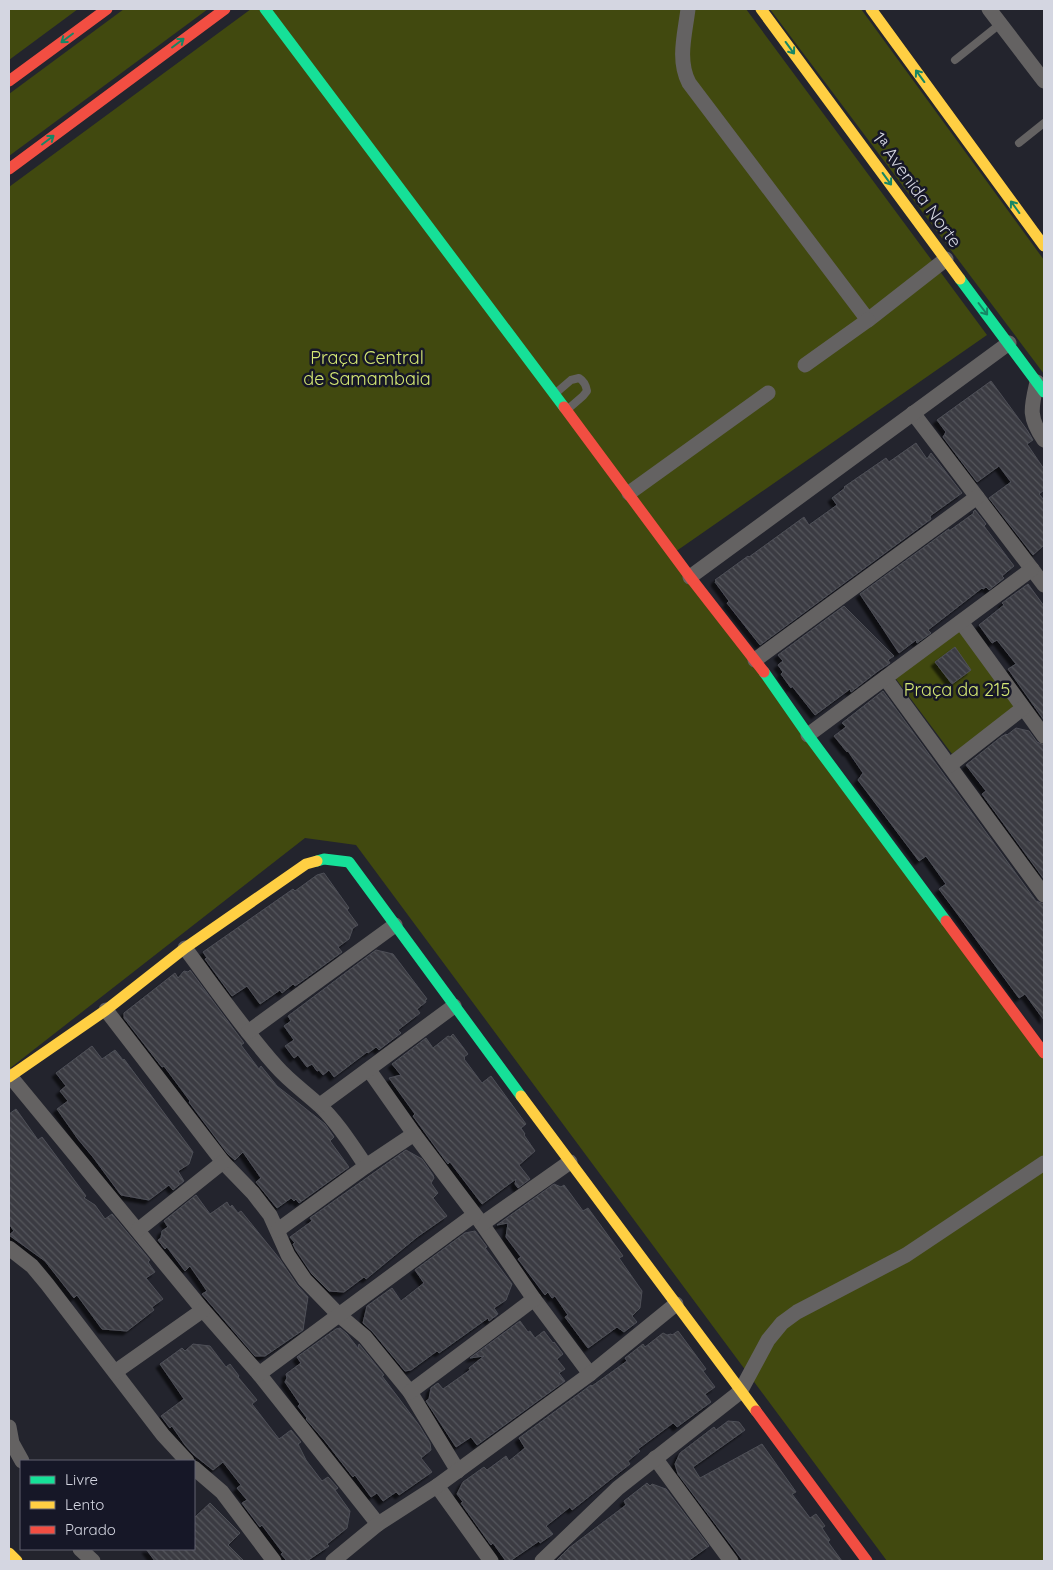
<svg xmlns="http://www.w3.org/2000/svg" width="1053" height="1570" font-family="Quicksand,sans-serif">
  <defs>
    <pattern id="building-back-hatch" width="6" height="6" patternUnits="userSpaceOnUse" patternTransform="scale(1.25)"><rect width="6" height="6" fill="#3a3b42"/><path d="M-1 5l2 2M0 0l6 6M5-1l2 2" fill="none" stroke="#56575d"/></pattern>
    <filter id="shadow"><feDropShadow dx="-4" dy="4" stdDeviation="1" flood-color="#0009"/></filter>
  </defs>
  <rect width="100%" height="100%" fill="#23242d"/>
  <g fill="#41490f">
    <polygon points="9,9 78,9 9,60"/>
    <polygon points="124,9 208,9 9,156 9,94"/>
    <polygon points="251,9 746,9 987,335 675,552 1044,1046 1044,1561 887,1561 356,845 305,838 9,1069 9,187"/>
    <polygon points="770,9 861,9 1044,260 1044,374"/>
    <polygon points="960,626 1020,704 952,754 893,675"/>
  </g>
  <g fill="url(#building-back-hatch)" stroke="#4e4f57" filter="url(#shadow)">
    <polygon points="991,381 1027,430 1033,440 1027,444 1044,469 1044,490 1039,494 1044,500 1044,545 1033,555 989,498 1011,482 999,466 977,482 943,437 946,432 937,420"/>
    <polygon points="916,443 927,459 931,453 962,493 930,516 931,519 760,645 727,603 729,601 715,582 716,581 715,580 748,556 749,557 804,517 809,525 837,505 832,498 845,488 844,487 886,458 889,462"/>
    <polygon points="975,510 986,524 984,526 1014,566 1002,576 1004,578 989,590 986,587 983,589 982,588 928,630 931,633 917,643 916,640 899,653 860,594 949,529 949,531 974,513 973,512"/>
    <polygon points="1028,584 1044,606 1044,720 1008,669 1016,664 997,640 992,643 979,625 1004,605 1002,603"/>
    <polygon points="844,606 894,656 888,660 890,663 878,671 851,692 850,689 815,715 792,686 791,688 781,674 783,672 778,665 783,661 778,655"/>
    <polygon points="955,647 971,670 952,684 935,662"/>
    <polygon points="883,691 1036,901 1044,904 1044,1020 1025,994 1019,998 959,916 939,889 946,884 926,856 919,861 858,780 863,773 848,751 847,752 834,736 846,727 842,723"/>
    <polygon points="1016,728 1029,731 1037,742 1044,745 1044,879 982,794 986,791 966,765 1001,737 1006,734 1007,735"/>
    <polygon points="324,873 349,908 347,910 358,925 353,928 349,939 338,947 342,952 295,986 293,984 282,993 280,990 260,1004 247,986 232,996 205,959 207,958 203,952 293,889 295,891 317,875"/>
    <polygon points="376,950 393,954 427,999 425,1000 426,1002 417,1009 420,1013 398,1030 401,1033 380,1049 379,1050 376,1047 368,1053 367,1052 334,1077 329,1070 323,1075 319,1070 317,1071 312,1064 307,1067 298,1055 294,1058 285,1046 294,1040 284,1026 291,1021 288,1016"/>
    <polygon points="190,970 244,1043 241,1045 259,1069 261,1066 277,1086 325,1124 334,1137 330,1141 349,1167 299,1203 296,1199 294,1201 291,1198 277,1208 256,1182 261,1178 243,1152 235,1160 228,1154 189,1102 190,1101 164,1066 162,1067 124,1018 124,1013 175,973 178,978 184,971 188,972"/>
    <polygon points="453,1034 468,1054 464,1057 465,1058 464,1059 482,1083 491,1076 526,1124 521,1128 525,1134 524,1135 535,1151 519,1165 530,1179 518,1188 515,1184 516,1179 482,1204 450,1162 448,1164 437,1149 413,1116 415,1114 389,1078 401,1075 392,1064 426,1038 433,1048 448,1036 450,1037"/>
    <polygon points="92,1046 102,1059 115,1050 123,1060 124,1059 193,1152 189,1164 178,1171 184,1181 173,1190 169,1185 149,1200 121,1195 93,1157 78,1139 57,1109 68,1101 60,1091 66,1086 56,1073"/>
    <polygon points="16,1109 38,1140 42,1137 86,1196 84,1198 95,1205 105,1219 112,1214 150,1260 148,1262 155,1272 146,1278 163,1299 152,1307 154,1310 127,1331 102,1329 77,1295 74,1298 45,1261 9,1235 14,1231 9,1224 9,1114"/>
    <polygon points="406,1150 422,1159 433,1175 434,1178 431,1183 438,1193 433,1198 447,1216 417,1237 366,1279 364,1277 344,1292 329,1291 312,1274 296,1250 293,1244 295,1243 290,1237 312,1221 310,1218"/>
    <polygon points="554,1184 561,1187 564,1185 583,1211 588,1208 623,1256 619,1258 642,1291 640,1308 632,1316 637,1322 624,1332 617,1327 588,1348 565,1317 568,1315 555,1296 552,1298 548,1292 545,1295 518,1259 521,1257 506,1237 508,1223 497,1225"/>
    <polygon points="196,1195 210,1214 227,1202 230,1207 232,1205 238,1213 241,1211 279,1258 297,1285 308,1297 303,1330 265,1356 255,1356 202,1294 207,1291 190,1266 185,1271 167,1247 165,1249 158,1240 161,1238 162,1231 168,1227 164,1221"/>
    <polygon points="475,1231 487,1247 485,1248 512,1284 506,1300 494,1308 498,1314 489,1321 488,1318 439,1353 437,1351 411,1370 405,1371 372,1331 363,1323 367,1306 392,1288 401,1301 424,1283 415,1270 465,1233"/>
    <polygon points="520,1321 528,1332 530,1331 535,1338 544,1331 553,1343 554,1342 563,1354 557,1359 565,1369 559,1373 565,1381 477,1445 471,1437 456,1447 426,1401 429,1399 431,1388 438,1383 443,1389 470,1370 469,1368 484,1356 470,1358"/>
    <polygon points="340,1328 347,1334 358,1348 359,1344 384,1375 382,1376 419,1425 430,1443 431,1450 421,1458 432,1472 399,1495 396,1492 383,1501 377,1493 371,1497 355,1475 353,1477 325,1441 306,1419 307,1418 298,1406 300,1404 285,1382 287,1378 286,1374 301,1363 297,1357 336,1329"/>
    <polygon points="678,1331 706,1369 703,1371 715,1387 705,1394 711,1402 677,1427 673,1423 638,1449 640,1451 628,1461 630,1464 572,1510 570,1507 546,1526 553,1534 540,1543 539,1541 510,1561 506,1561 493,1543 491,1545 461,1503 463,1502 457,1494 463,1482 484,1467 487,1470 506,1456 509,1461 525,1448 519,1438 591,1385 592,1386 627,1361 625,1358 643,1344 645,1347 663,1333 667,1335 671,1334 672,1335"/>
    <polygon points="193,1344 210,1346 226,1367 230,1364 239,1376 238,1377 257,1400 252,1404 279,1439 291,1430 301,1442 298,1444 306,1460 322,1481 328,1477 338,1488 335,1490 350,1511 347,1528 327,1544 329,1546 307,1561 287,1561 281,1554 283,1553 262,1525 260,1527 242,1503 247,1500 237,1488 241,1485 223,1462 213,1470 194,1455 185,1445 172,1426 170,1428 161,1416 184,1399 160,1364 182,1348 185,1351"/>
    <polygon points="728,1421 739,1422 745,1430 693,1467 700,1478 762,1444 796,1492 792,1494 810,1518 816,1514 825,1526 822,1528 830,1540 828,1542 842,1561 743,1561 678,1474 675,1464 680,1453 714,1427 716,1430"/>
    <polygon points="647,1483 650,1486 652,1484 666,1489 709,1546 688,1561 556,1561 569,1548 626,1505 624,1501"/>
    <polygon points="210,1503 240,1533 228,1545 244,1561 155,1561 146,1549 194,1549 194,1518"/>
  </g>
  <g fill="none" stroke-linecap="round" stroke-linejoin="round">
    <g stroke="#646262" stroke-width="8">
      <polyline points="955,60 1000,24"/>
      <polyline points="1019,143 1044,123"/>
      <path d="M557 392 571 380 579 378C584 381 586 385 587 391L583 396 568 409"/>
    </g>
    <g stroke="#646262" stroke-width="15">
      <path d="M688 9C685 34 677 60 689 83L868 320 946 259"/>
      <polyline points="989,9 1044,81"/>
      <polyline points="805,365 868,320"/>
      <path d="M1037 382C1031 408 1028 417 1044 440"/>
      <polyline points="913,413 1044,585"/>
      <polyline points="629,493 768,393"/>
      <polyline points="690,577 1009,343"/>
      <polyline points="961,622 1044,736"/>
      <polyline points="755,660 977,497"/>
      <polyline points="885,678 1044,895"/>
      <polyline points="808,735 1032,569"/>
      <polyline points="950,765 1023,708"/>
      <path d="M185 948C215 988 243 1029 276 1066 289 1081 305 1092 319 1105 336 1120 353 1147 366 1166"/>
      <polyline points="106,1010 223,1162 253,1193 270,1215 288,1255 305,1280 339,1315 365,1337 410,1392 458,1471"/>
      <polyline points="248,1032 395,925"/>
      <polyline points="369,1070 414,1134 482,1224 534,1299 590,1374"/>
      <polyline points="10,1076 203,1310 259,1374 378,1524"/>
      <polyline points="320,1105 454,1006"/>
      <polyline points="482,1224 570,1162"/>
      <polyline points="138,1230 223,1162"/>
      <polyline points="278,1230 366,1166 414,1134"/>
      <polyline points="9,1248 32,1266 47,1284 163,1435 187,1461"/>
      <polyline points="115,1372 203,1310"/>
      <polyline points="259,1374 474,1215"/>
      <polyline points="410,1392 534,1299"/>
      <polyline points="9,1427 12,1443 22,1461"/>
      <polyline points="655,1458 731,1561"/>
      <polyline points="194,1468 222,1492 274,1561"/>
      <polyline points="437,1486 491,1561"/>
      <polyline points="80,1549 93,1561"/>
      <polyline points="333,1561 378,1524 437,1486 590,1374 676,1304"/>
      <polyline points="542,1561 618,1488 740,1392 768,1340 782,1323 797,1312 906,1255 1044,1163"/>
    </g>
    <g stroke="#16e098" stroke-width="11">
      <polyline points="265,9 564,407"/>
      <polyline points="960,279 1044,392"/>
      <polyline points="764,672 808,735 946,921"/>
      <polyline points="317,861 324,859 349,862 521,1096"/>
    </g>
    <g stroke="#ffcf43" stroke-width="11">
      <polyline points="761,9 960,279"/>
      <polyline points="871,9 1044,246"/>
      <polyline points="9,1077 106,1010 185,948 306,864 317,861"/>
      <polyline points="521,1096 756,1411"/>
      <polyline points="9,1553 17,1561"/>
    </g>
    <g stroke="#f24e42" stroke-width="11">
      <polyline points="9,81 107,9"/>
      <polyline points="9,169 225,9"/>
      <polyline points="564,407 690,577 764,672"/>
      <polyline points="946,921 1044,1053"/>
      <polyline points="756,1411 867,1561"/>
    </g>
  </g>
  <defs><path id="oneway-shaft" d="M-6 0H5M1.5-3L5.5 0L1.5 3" fill="none" stroke-width="1.6" stroke-linecap="round" stroke-linejoin="round" transform="scale(1.25)"/></defs>
  <g stroke="#168665">
    <use href="#oneway-shaft" transform="translate(67 38) rotate(143)"/>
    <use href="#oneway-shaft" transform="translate(178 43) rotate(-37)"/>
    <use href="#oneway-shaft" transform="translate(790 48) rotate(54)"/>
    <use href="#oneway-shaft" transform="translate(920 76) rotate(-126)"/>
    <use href="#oneway-shaft" transform="translate(48 140) rotate(-37)"/>
    <use href="#oneway-shaft" transform="translate(887 179) rotate(54)"/>
    <use href="#oneway-shaft" transform="translate(1015 207) rotate(-126)"/>
    <use href="#oneway-shaft" transform="translate(983 309) rotate(53)"/>
  </g>
  <g text-anchor="middle" stroke-width="5" stroke-linejoin="round" paint-order="stroke">
    <g font-size="18" fill="#d4d6e1" stroke="#161727">
      <text transform="translate(917 190) rotate(54)" y="6">1ᵃ Avenida Norte</text>
    </g>
    <g font-size="18" fill="#d5e874" stroke="#161727">
      <text x="367" y="364">Praça Central<tspan x="367" dy="21">de Samambaia</tspan></text>
      <text x="957" y="696">Praça da 215</text>
    </g>
  </g>
  <rect width="1053" height="1570" fill="none" stroke="#d4d6e1" stroke-width="20"/>
  <rect x="20" y="1460" width="175" height="90" fill="#161727" stroke="#626371"/>
  <rect x="30" y="1476" width="25" height="8" fill="#16e098" stroke="#626371"/>
  <text x="65" y="1485" font-size="15" fill="#d4d6e1">Livre</text>
  <rect x="30" y="1501" width="25" height="8" fill="#ffcf43" stroke="#626371"/>
  <text x="65" y="1510" font-size="15" fill="#d4d6e1">Lento</text>
  <rect x="30" y="1526" width="25" height="8" fill="#f24e42" stroke="#626371"/>
  <text x="65" y="1535" font-size="15" fill="#d4d6e1">Parado</text>
</svg>
